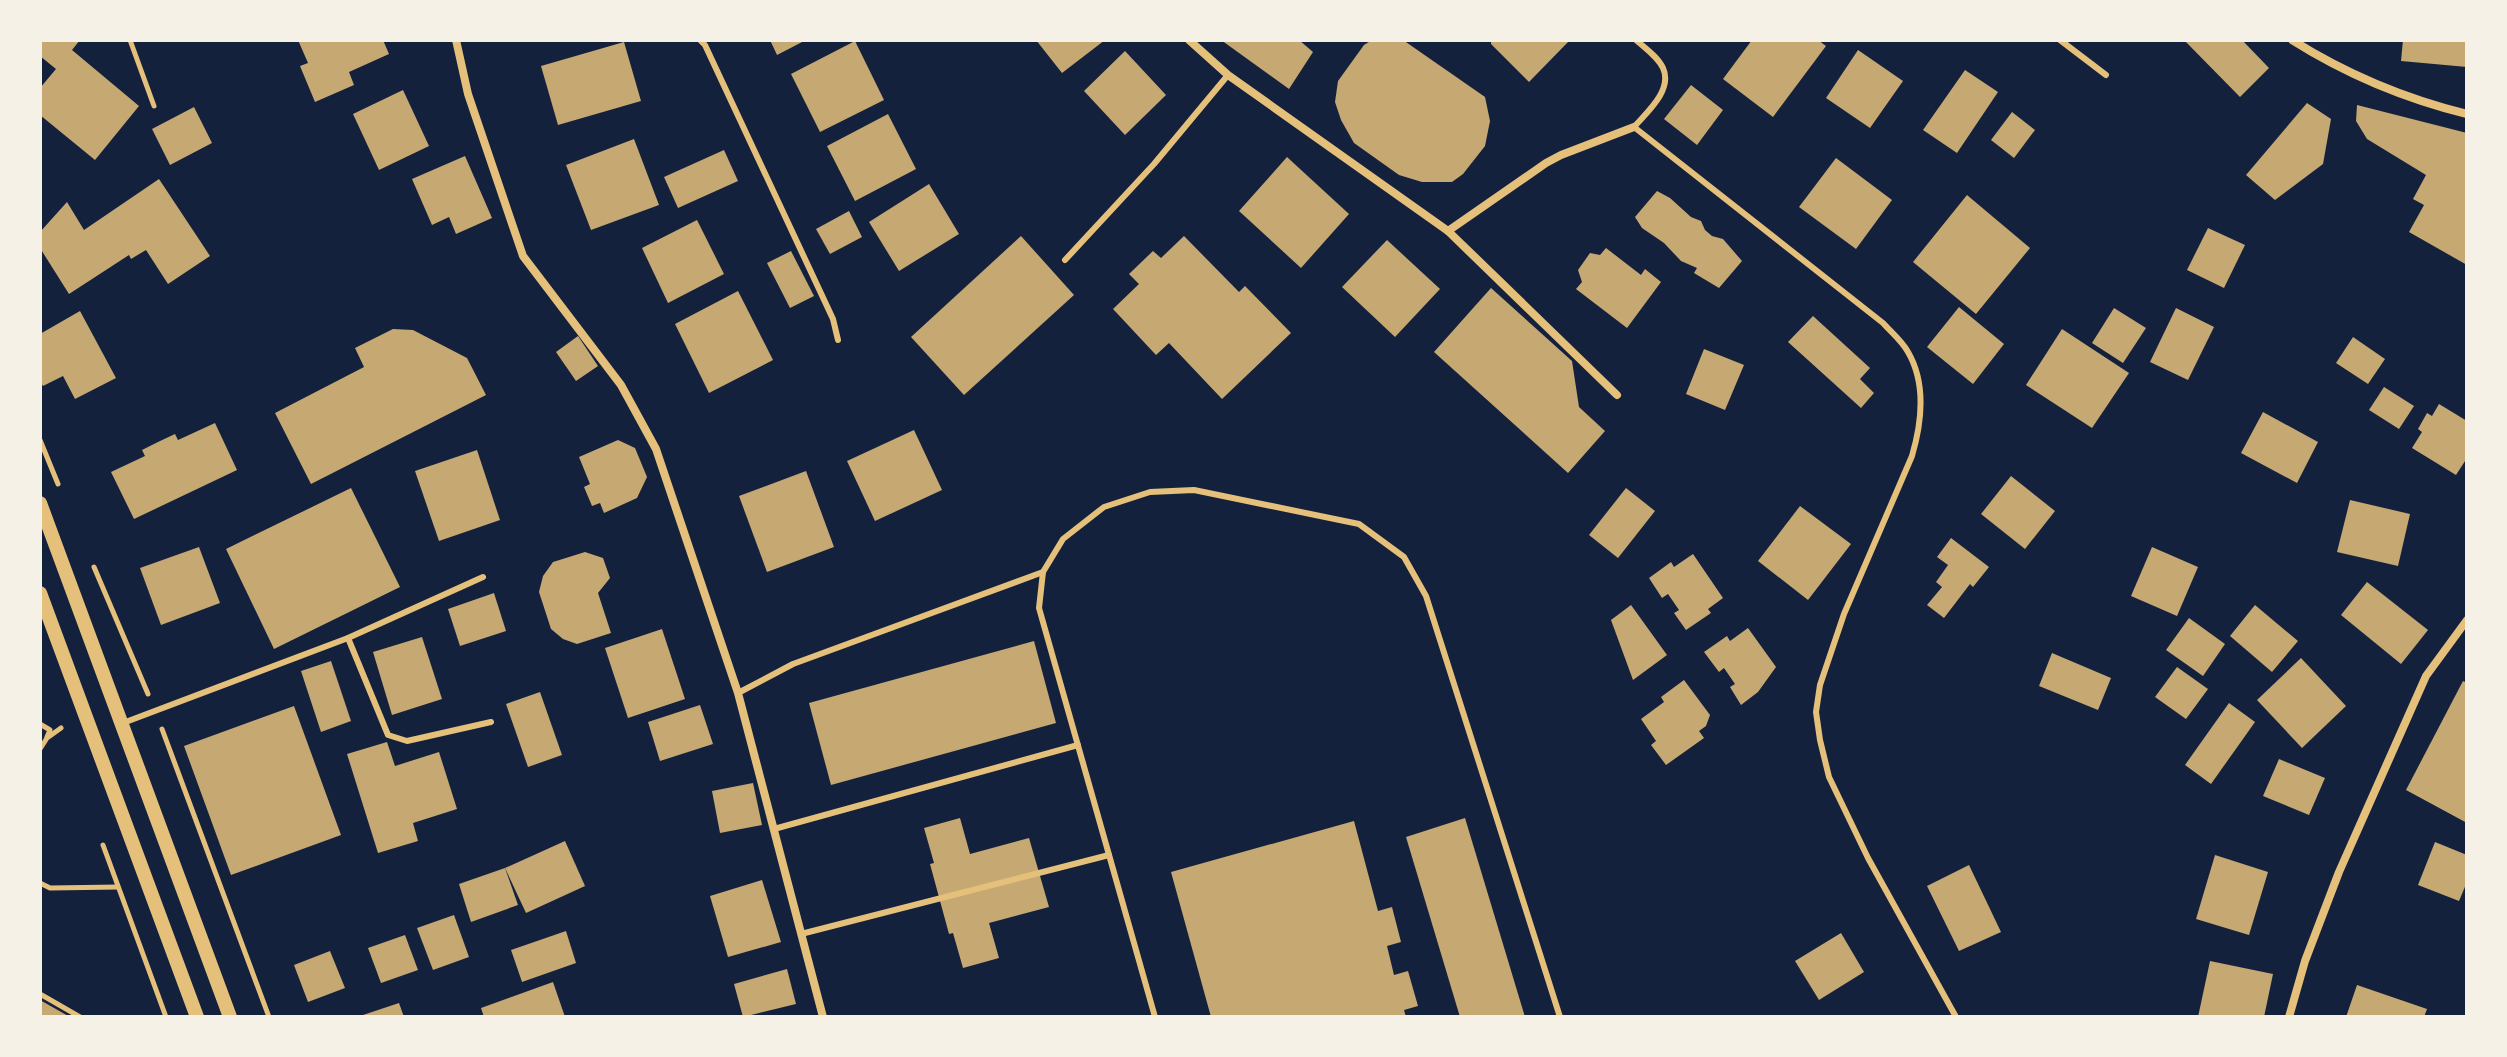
<svg xmlns="http://www.w3.org/2000/svg" width="2507" height="1057" font-family="Inter,sans-serif">
  <rect width="100%" height="100%" fill="#14213d"/>
  <g fill="#c6a872">
    <polygon points="40,40 80,40 72,50 139,106 95,160 40,115 40,88 56,69 40,56"/>
    <polygon points="298,40 383,40 389,54 349,72 354,85 315,102 300,66 308,63"/>
    <polygon points="770,40 806,40 777,55"/>
    <polygon points="1036,40 1105,40 1062,73"/>
    <polygon points="1221,40 1299,40 1313,52 1289,89"/>
    <polygon points="1372,40 1403,40 1485,97 1490,121 1485,146 1463,174 1452,182 1422,182 1399,175 1354,143 1341,120 1335,102 1338,81 1364,45"/>
    <polygon points="1491,40 1570,40 1529,82 1491,44"/>
    <polygon points="1752,40 1818,40 1826,46 1773,117 1723,79"/>
    <polygon points="2184,40 2242,40 2269,68 2240,97"/>
    <polygon points="2403,40 2467,40 2467,67 2401,61"/>
    <polygon points="855,41 884,100 820,132 791,74"/>
    <polygon points="624,42 641,101 558,125 541,66"/>
    <polygon points="1858,50 1903,81 1870,128 1826,98"/>
    <polygon points="1125,51 1166,95 1125,135 1084,91"/>
    <polygon points="1965,70 1998,92 1957,153 1923,130"/>
    <polygon points="1691,85 1723,110 1697,145 1664,119"/>
    <polygon points="403,90 429,146 379,170 353,114"/>
    <polygon points="2307,103 2331,119 2323,164 2275,200 2246,175"/>
    <polygon points="2357,105 2467,133 2467,265 2409,232 2424,205 2413,199 2426,175 2367,139 2356,121"/>
    <polygon points="194,107 212,143 170,165 152,129"/>
    <polygon points="2012,112 2035,130 2014,158 1991,140"/>
    <polygon points="888,114 916,169 855,201 827,146"/>
    <polygon points="634,139 659,205 591,230 566,165"/>
    <polygon points="724,150 738,181 678,208 664,177"/>
    <polygon points="465,156 492,218 456,234 449,217 432,225 412,179"/>
    <polygon points="1287,157 1349,214 1301,268 1239,211"/>
    <polygon points="1836,158 1892,200 1856,249 1799,207"/>
    <polygon points="159,179 210,256 168,284 146,250 131,259 129,255 69,294 40,248 40,232 67,202 84,230"/>
    <polygon points="929,184 959,234 899,271 869,222"/>
    <polygon points="1657,191 1670,198 1691,217 1701,221 1705,230 1712,236 1723,239 1742,261 1719,288 1694,273 1697,268 1681,261 1664,243 1642,228 1635,217"/>
    <polygon points="1967,195 2030,248 1976,314 1913,262"/>
    <polygon points="849,211 862,237 830,254 816,229"/>
    <polygon points="697,220 724,274 668,303 642,248"/>
    <polygon points="2208,228 2245,245 2224,288 2187,270"/>
    <polygon points="1021,236 1074,295 964,395 911,337"/>
    <polygon points="1184,236 1239,292 1245,286 1291,333 1222,399 1169,343 1156,355 1113,309 1139,284 1129,274 1153,251 1161,258"/>
    <polygon points="1387,240 1440,289 1395,337 1342,287"/>
    <polygon points="1606,248 1641,275 1645,269 1661,282 1627,328 1576,289 1582,282 1578,270 1590,253 1600,255"/>
    <polygon points="791,251 814,296 790,308 767,263"/>
    <polygon points="1491,288 1572,361 1579,407 1605,431 1568,473 1434,352"/>
    <polygon points="738,291 773,360 709,393 675,324"/>
    <polygon points="1959,307 2004,344 1973,384 1927,347"/>
    <polygon points="2114,308 2146,328 2123,363 2092,343"/>
    <polygon points="2176,308 2214,327 2188,380 2150,362"/>
    <polygon points="80,311 116,378 75,399 63,376 43,386 40,381 40,334"/>
    <polygon points="1813,316 1870,368 1860,379 1874,393 1861,408 1788,342"/>
    <polygon points="393,329 413,330 467,358 486,395 311,484 275,413 364,367 355,348"/>
    <polygon points="2062,329 2129,373 2092,428 2026,385"/>
    <polygon points="578,336 598,366 576,381 556,352"/>
    <polygon points="2353,337 2385,359 2368,384 2336,363"/>
    <polygon points="1704,349 1744,365 1725,410 1686,394"/>
    <polygon points="2384,387 2414,406 2399,429 2369,410"/>
    <polygon points="2439,404 2467,421 2467,458 2456,475 2412,448 2422,432 2418,429 2427,413 2432,416"/>
    <polygon points="2263,412 2318,442 2297,483 2241,453"/>
    <polygon points="215,423 237,470 134,519 111,472 145,456 142,450 158,442 175,434 178,440"/>
    <polygon points="914,430 942,490 875,521 847,461"/>
    <polygon points="618,440 635,448 647,477 637,498 604,513 600,503 592,506 584,487 590,484 579,457"/>
    <polygon points="477,450 500,520 439,541 415,471"/>
    <polygon points="806,471 834,547 767,572 739,496"/>
    <polygon points="2011,476 2055,511 2025,549 1981,514"/>
    <polygon points="351,488 400,587 274,649 226,549"/>
    <polygon points="1626,488 1655,511 1618,558 1589,535"/>
    <polygon points="2350,500 2410,514 2398,566 2337,552"/>
    <polygon points="1800,506 1851,544 1808,600 1758,561"/>
    <polygon points="1951,538 1989,567 1973,587 1970,584 1944,618 1927,605 1942,587 1936,582 1948,565 1937,557"/>
    <polygon points="199,547 220,603 161,625 140,568"/>
    <polygon points="2152,547 2198,567 2177,616 2131,596"/>
    <polygon points="585,552 603,558 610,578 598,593 611,633 577,644 563,639 551,629 539,592 543,576 553,562"/>
    <polygon points="1693,554 1723,598 1708,609 1711,613 1686,630 1674,613 1679,610 1668,594 1662,598 1649,578 1671,562 1674,567"/>
    <polygon points="2367,582 2428,630 2401,664 2341,615"/>
    <polygon points="494,593 506,631 460,646 448,609"/>
    <polygon points="1631,605 1667,655 1633,680 1611,620"/>
    <polygon points="2255,605 2298,641 2272,672 2230,636"/>
    <polygon points="2189,618 2225,644 2203,676 2166,650"/>
    <polygon points="1748,628 1776,667 1758,692 1741,705 1730,687 1735,684 1724,668 1719,672 1704,652 1727,636 1730,641"/>
    <polygon points="662,629 685,699 628,718 605,648"/>
    <polygon points="422,637 442,699 392,715 373,652"/>
    <polygon points="1034,641 1056,723 831,785 809,703"/>
    <polygon points="2052,653 2111,678 2098,710 2039,686"/>
    <polygon points="2301,658 2346,706 2302,748 2257,700"/>
    <polygon points="331,661 351,721 321,732 301,671"/>
    <polygon points="2177,667 2208,689 2186,719 2155,697"/>
    <polygon points="1684,680 1710,715 1706,726 1699,731 1704,738 1666,765 1651,745 1656,741 1641,719 1664,702 1661,697"/>
    <polygon points="2463,681 2467,683 2467,823 2406,790"/>
    <polygon points="540,692 562,755 528,767 506,704"/>
    <polygon points="2229,703 2255,722 2211,784 2185,765"/>
    <polygon points="700,705 713,744 660,761 648,722"/>
    <polygon points="294,706 341,835 231,875 184,746"/>
    <polygon points="387,742 395,766 439,752 457,809 413,823 418,841 378,853 347,754"/>
    <polygon points="2279,759 2325,778 2309,815 2263,796"/>
    <polygon points="753,783 762,825 720,833 712,791"/>
    <polygon points="960,818 970,854 1029,838 1049,907 989,923 999,958 963,968 953,933 949,934 930,864 934,863 924,828"/>
    <polygon points="1465,818 1525,1017 1460,1017 1406,837"/>
    <polygon points="1354,821 1378,911 1392,907 1401,942 1387,946 1394,975 1408,971 1418,1006 1404,1010 1406,1017 1211,1017 1171,872"/>
    <polygon points="565,841 585,886 526,913 505,868"/>
    <polygon points="2435,842 2467,855 2467,882 2459,901 2418,885"/>
    <polygon points="2215,855 2268,872 2249,935 2196,919"/>
    <polygon points="1969,865 2001,932 1959,951 1927,886"/>
    <polygon points="505,868 518,905 471,922 459,884"/>
    <polygon points="762,880 781,942 728,957 710,896"/>
    <polygon points="454,915 469,957 433,970 417,928"/>
    <polygon points="566,931 576,963 522,982 511,950"/>
    <polygon points="1841,933 1864,972 1819,1000 1795,961"/>
    <polygon points="405,935 418,970 381,983 368,948"/>
    <polygon points="330,951 345,988 308,1002 294,965"/>
    <polygon points="2210,961 2273,974 2264,1017 2198,1017"/>
    <polygon points="787,969 796,1004 743,1017 734,984"/>
    <polygon points="553,982 565,1017 484,1017 481,1008"/>
    <polygon points="2357,985 2427,1009 2424,1017 2346,1017"/>
    <polygon points="40,1000 70,1017 40,1017"/>
    <polygon points="399,1003 404,1017 363,1017 363,1015"/>
  </g>
  <g fill="none" stroke-linecap="round" stroke-linejoin="round">
    <g stroke="#e5c07b" stroke-width="5">
      <polyline points="130,40 154,106"/>
      <polyline points="40,440 58,484"/>
      <polyline points="94,567 148,694"/>
      <polyline points="40,724 50,730 47,737"/>
      <polyline points="162,729 269,1017"/>
      <polyline points="40,749 47,738 61,728"/>
      <polyline points="103,845 166,1017"/>
      <polyline points="40,883 50,888 118,887"/>
      <polyline points="40,994 80,1017"/>
    </g>
    <g stroke="#e5c07b" stroke-width="6">
      <polyline points="700,40 705,45 833,319 838,340"/>
      <path d="M1636 40C1645 48 1658 57 1663 68 1673 90 1647 112 1634 127L1883 323C1891 332 1902 341 1908 352 1926 383 1922 422 1912 456L1844 614 1820 685 1816 712 1820 740 1829 777 1868 858 1956 1017"/>
      <polyline points="2060,40 2106,75"/>
      <polyline points="1065,260 1154,164 1228,75"/>
      <polyline points="348,638 388,735 407,741 491,722"/>
      <polyline points="738,693 793,664 1043,572"/>
      <polyline points="123,723 348,638 483,577"/>
      <polyline points="774,829 1078,745"/>
      <polyline points="801,934 1109,855"/>
      <polyline points="1155,1017 1039,608 1043,572 1063,539 1104,507 1150,492 1194,490 1359,524 1404,557 1426,596 1560,1017"/>
    </g>
    <g stroke="#e5c07b" stroke-width="8">
      <polyline points="456,40 468,94 523,256 621,385 656,449 738,693 823,1017"/>
      <polyline points="1189,40 1228,75 1448,231 1617,395"/>
      <path d="M2292 40C2346 74 2406 99 2467 114"/>
      <polyline points="1448,231 1546,163 1561,155 1634,127"/>
      <polyline points="2289,1017 2305,961 2339,872 2426,676 2467,620"/>
    </g>
    <g stroke="#e5c07b" stroke-width="14">
      <polyline points="40,503 230,1017"/>
      <polyline points="40,593 197,1017"/>
    </g>
  </g>
  <rect width="2507" height="1057" fill="none" stroke="#f6f1e7" stroke-width="84"/>
</svg>
